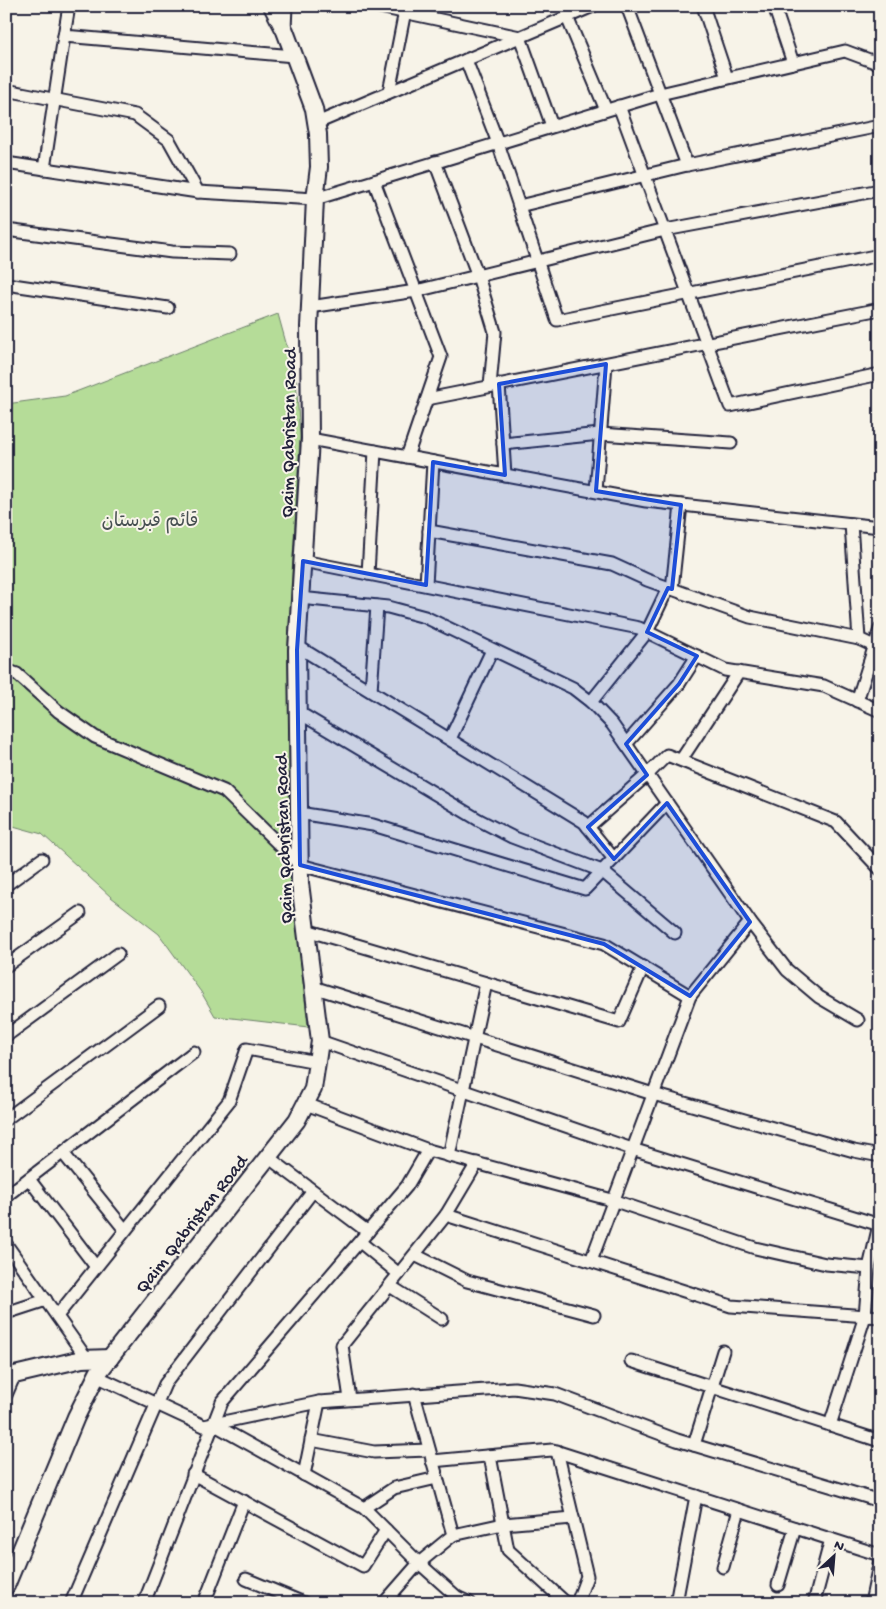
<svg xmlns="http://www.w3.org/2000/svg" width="886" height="1609" font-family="'Gochi Hand','Playpen Sans Arabic',sans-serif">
  <rect width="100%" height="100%" fill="#f7f3e8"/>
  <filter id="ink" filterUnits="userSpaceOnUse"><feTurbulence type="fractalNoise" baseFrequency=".02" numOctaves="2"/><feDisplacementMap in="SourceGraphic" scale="10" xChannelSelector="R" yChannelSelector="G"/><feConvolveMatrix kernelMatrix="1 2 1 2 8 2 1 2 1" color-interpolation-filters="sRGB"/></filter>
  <g filter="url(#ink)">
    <polygon fill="#b5dc98" stroke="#6c7f6a" points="278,314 296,379 300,436 288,642 290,862 308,1027 215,1016 201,992 159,934 111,897 42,834 6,824 6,404 65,396"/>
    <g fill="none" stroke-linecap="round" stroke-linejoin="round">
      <g stroke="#22223b" stroke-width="15">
        <g id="street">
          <polyline points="69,6 64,36 294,56"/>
          <polyline points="375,6 520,37 552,126"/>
          <polyline points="627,6 687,165"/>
          <polyline points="703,6 727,78"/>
          <polyline points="774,6 793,63"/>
          <polyline points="567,17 606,110"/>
          <polyline points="285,29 286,6"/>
          <polyline points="466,60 498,143 557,320 880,255"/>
          <polyline points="6,90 135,115 169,140 198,192"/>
          <polyline points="389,92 406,6"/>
          <polyline points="619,106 730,406 880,374"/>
          <polyline points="317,123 593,6"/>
          <polyline points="435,162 478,276 495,332 490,386"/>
          <polyline points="6,163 198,192 315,199 660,94 845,51 880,64"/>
          <polyline points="44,169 64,36"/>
          <polyline points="374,181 441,357 407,457"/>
          <polyline points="519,206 687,165 880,126"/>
          <polyline points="6,230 172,252 230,254"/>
          <polyline points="6,284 168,308"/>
          <polyline points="310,307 416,291 665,230 880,190"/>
          <polyline points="499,384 505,475"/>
          <polyline points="427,399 880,309"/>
          <polyline points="310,439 646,501 880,527"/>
          <polyline points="503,444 600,434 731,443"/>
          <polyline points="596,491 606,364"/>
          <polyline points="851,524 859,639 874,646"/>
          <polyline points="429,531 612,564 647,580 750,617 859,639"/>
          <polyline points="303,561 639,628 725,670 824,686 880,711"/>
          <polyline points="368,574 375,451"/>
          <polyline points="426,585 433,462"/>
          <polyline points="672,589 681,505"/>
          <polyline points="300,598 388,607 425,617 573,688 591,702 612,724 750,922 787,970 819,997 858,1020"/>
          <polyline points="297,646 584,822 614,859"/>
          <polyline points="6,670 17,674 58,711 95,737 224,791 300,865 604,944 690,996"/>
          <polyline points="371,691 377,606"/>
          <polyline points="857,701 880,629"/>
          <polyline points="591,702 647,632 668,588"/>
          <polyline points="298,712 479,820 512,837 602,871 675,933"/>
          <polyline points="450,739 492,650"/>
          <polyline points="626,744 679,684 697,656"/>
          <polyline points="681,760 739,672"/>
          <polyline points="299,813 373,825 585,889 667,803"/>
          <polyline points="588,827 647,775 667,755 836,822 880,869"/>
          <polyline points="6,885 42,859"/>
          <polyline points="306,930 619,1022 643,967"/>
          <polyline points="6,966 80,913"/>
          <polyline points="313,987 653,1094 854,1151 880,1156"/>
          <polyline points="6,1036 118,954"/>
          <polyline points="320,1041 632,1149 880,1225"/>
          <polyline points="306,1104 428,1150 612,1200 755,1248 826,1264 869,1268"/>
          <polyline points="6,1119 159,1006"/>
          <polyline points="63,1153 125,1230"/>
          <polyline points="449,1156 486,983"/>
          <polyline points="268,1157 368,1232"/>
          <polyline points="29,1179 96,1267"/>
          <polyline points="6,1196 194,1052"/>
          <polyline points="446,1215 731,1306 880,1317"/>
          <polyline points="360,1242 399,1274"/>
          <polyline points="6,1244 87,1359"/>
          <polyline points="415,1255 467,1281 594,1315"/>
          <polyline points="591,1261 690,996 750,922"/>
          <polyline points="390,1286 442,1319"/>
          <polyline points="6,1313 46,1300"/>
          <polyline points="57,1316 229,1101 247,1049 317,1062"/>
          <polyline points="631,1361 880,1441"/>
          <polyline points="96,1376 204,1426 319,1402 514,1388 555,1394 677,1440 880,1501"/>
          <polyline points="6,1395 15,1374"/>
          <polyline points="350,1399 342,1345 446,1215 477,1163"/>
          <polyline points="213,1424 364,1508 419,1563 457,1597 470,1603"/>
          <polyline points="830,1425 865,1316 869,1268 879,1225"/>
          <polyline points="311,1440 374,1452 429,1450"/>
          <polyline points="694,1445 723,1351"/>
          <polyline points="557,1451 587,1576 577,1603"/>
          <polyline points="490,1456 508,1550 564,1601 570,1603"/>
          <polyline points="432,1461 552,1450 880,1555"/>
          <polyline points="193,1474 363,1566 386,1530"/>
          <polyline points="304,1475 319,1402"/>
          <polyline points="364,1508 394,1488 437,1478"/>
          <polyline points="453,1535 503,1524 573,1518"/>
          <polyline points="723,1567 739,1510"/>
          <polyline points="246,1579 304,1603"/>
          <polyline points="778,1585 795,1528"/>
          <polyline points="71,1603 165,1384 313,1191"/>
          <polyline points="144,1603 222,1402 407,1186 428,1150"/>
          <polyline points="204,1603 244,1501"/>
          <polyline points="384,1603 419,1563 453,1535 414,1394"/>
          <polyline points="676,1603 696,1496"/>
          <polyline points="814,1603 831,1539"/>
          <polyline points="871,1603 880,1560"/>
        </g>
      </g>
      <g stroke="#22223b" stroke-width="20">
        <g id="secondary">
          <polyline points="6,1377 82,1359 110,1358"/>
          <polyline points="6,1586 76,1417 98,1373 297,1120 313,1089 320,1041 300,883 297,650 310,439 309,327 315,199 319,167 318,134 314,109 285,31 272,6"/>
        </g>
      </g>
      <use href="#street" stroke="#f7f3e8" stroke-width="11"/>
      <use href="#secondary" stroke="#f7f3e8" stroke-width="16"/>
    </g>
  </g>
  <path fill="#1d4ed8" fill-opacity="0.2" stroke="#1d4ed8" stroke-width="4" stroke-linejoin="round" d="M606 364 596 491 681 505 672 589 668 588 647 632 697 656 679 684 626 744 647 775 588 827 614 859 667 803 750 922 690 996 604 944 300 865 297 650 303 561 426 585 433 462 505 475 499 384Z"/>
  <g text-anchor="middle" stroke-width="4" stroke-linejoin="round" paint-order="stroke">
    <g font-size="19" fill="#22223b" stroke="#f7f3e8">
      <text transform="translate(287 433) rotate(-89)" y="7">Qaim Qabristan Road</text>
      <text transform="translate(282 839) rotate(-92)" y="7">Qaim Qabristan Road</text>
      <text transform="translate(190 1223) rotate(-52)" y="7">Qaim Qabristan Road</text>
    </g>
    <g font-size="19" fill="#475052" stroke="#f7f3e8">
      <text x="150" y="526">قائم قبرستان</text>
    </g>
  </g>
  <rect width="886" height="1609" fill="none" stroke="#f7f3e8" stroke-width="25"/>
  <rect x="12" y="12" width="861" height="1584" fill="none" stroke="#22223b" stroke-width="2" filter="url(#ink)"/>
  <g transform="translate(834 1556) rotate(26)" stroke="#f7f3e8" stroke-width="4" paint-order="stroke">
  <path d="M0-4L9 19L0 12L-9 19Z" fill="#22223b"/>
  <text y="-8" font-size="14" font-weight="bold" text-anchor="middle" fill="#22223b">N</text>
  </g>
</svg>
